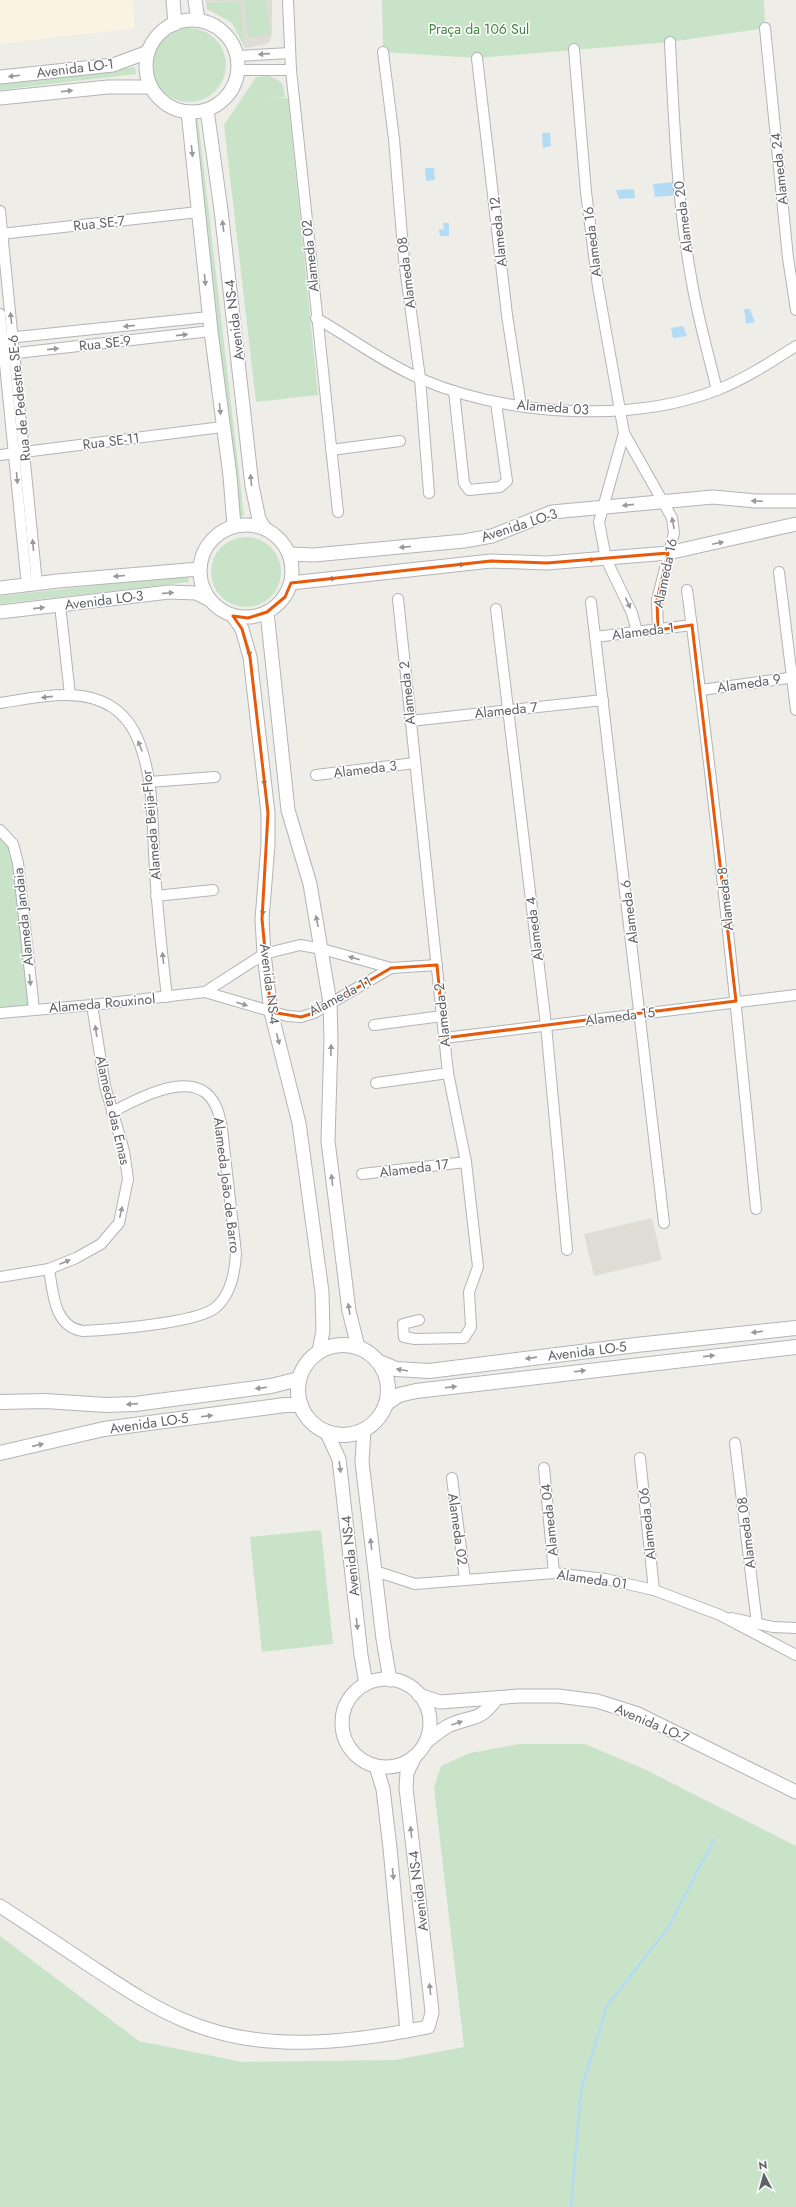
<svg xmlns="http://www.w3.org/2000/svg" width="796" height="2207" font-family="Jost,sans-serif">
  <rect width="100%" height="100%" fill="#efede8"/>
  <polygon fill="#faf3e2" points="0,0 132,0 135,28 0,44"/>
  <g fill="#dfdcd6">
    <polygon points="205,0 272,0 272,33 270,42 264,45 245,48 239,1 206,3"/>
    <polygon points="652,1218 662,1260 594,1276 584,1234"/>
  </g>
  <g fill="#c9e3c8">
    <polygon points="244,0 266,0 270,34 248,37"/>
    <polygon points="382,0 764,0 765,28 670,42 477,58 383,52"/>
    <polygon points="240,1 245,48 232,23 207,9 206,3"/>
    <circle cx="189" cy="65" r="37"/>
    <polygon points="135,67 136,74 0,90 0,83"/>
    <path d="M268 76C281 80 284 83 285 97H269L288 98 318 395 256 402 224 125 256 77Z"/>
    <polygon points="192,119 198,119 244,516 238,517"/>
    <circle cx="246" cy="572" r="35"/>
    <polygon points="188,575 189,582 0,604 0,596"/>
    <polygon points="0,830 13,844 34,1009 0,1013"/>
    <polygon points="321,1530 333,1644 262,1652 250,1537"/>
    <polygon points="519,1744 585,1744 644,1769 796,1846 796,2207 0,2207 0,1936 139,2041 242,2062 395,2060 464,2047 434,1788 441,1766 470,1753"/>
  </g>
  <g fill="#b2dbf5">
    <polygon points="542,133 550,133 551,146 543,148"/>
    <polygon points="425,168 434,168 435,180 426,181"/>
    <polygon points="674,182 677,195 655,197 653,184"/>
    <polygon points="634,189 635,198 619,199 616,190"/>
    <polygon points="443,223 449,223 449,236 440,236 439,229 444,230"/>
    <polygon points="744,309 750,309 755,322 746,324"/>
    <polygon points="683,326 687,336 673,338 671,328"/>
  </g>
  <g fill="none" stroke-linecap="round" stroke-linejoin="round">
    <polyline stroke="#b2dbf5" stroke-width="2.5" points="571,2207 581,2090 607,2006 668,1928 714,1839"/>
    <g stroke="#b3b4b8" stroke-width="12">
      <g id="minor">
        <polyline points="288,0 291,70 338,512"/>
        <polyline points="765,28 788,258 796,310"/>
        <path d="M670 42C674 121 677 200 691 277 697 315 708 353 717 390"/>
        <polyline points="574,49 586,192 598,287 624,433 672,518 674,533 657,600 658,630"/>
        <polyline points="383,52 394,139 404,260 420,378 429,493"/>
        <polyline points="238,56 290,53"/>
        <polyline points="477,58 507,315 521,406"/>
        <polyline points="239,70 291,70"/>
        <polyline points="0,211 37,584"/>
        <polyline points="0,234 198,212"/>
        <polyline points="0,314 27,586"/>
        <path d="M316 318C351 338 384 363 421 379 505 415 630 424 717 390 745 379 771 362 796 346"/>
        <polyline points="7,338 209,317"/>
        <polyline points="8,354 211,331"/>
        <polyline points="454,391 464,483 469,490 500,487 507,481 496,403"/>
        <polyline points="624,433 599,522 606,559 632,613 637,632"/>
        <polyline points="331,450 400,441"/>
        <polyline points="0,455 222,427"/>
        <polyline points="779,572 796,710"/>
        <path d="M687 590C715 796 736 1002 756 1209"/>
        <polyline points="398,599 448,1073 466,1162 478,1267 469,1292 471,1327 464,1338 415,1339 404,1337 403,1324 419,1320"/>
        <polyline points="591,602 664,1223"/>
        <polyline points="60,605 70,695"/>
        <polyline points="496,609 546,1025 567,1250"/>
        <polyline points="595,637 692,625"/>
        <polyline points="701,690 796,677"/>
        <path d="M0 703C35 698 80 686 112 707 128 717 138 736 143 754 154 790 152 830 155 868 157 911 162 954 167 997"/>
        <polyline points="410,721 603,700"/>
        <polyline points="316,775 415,763"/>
        <polyline points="149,782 215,777"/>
        <polyline points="0,830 13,844 18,863 34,1009"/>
        <polyline points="156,896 213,890"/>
        <polyline points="205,992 264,954 300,945 322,949 391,968 437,965"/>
        <polyline points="0,1013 92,1005 205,992 287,1016 301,1017 314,1013 391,968"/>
        <polyline points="374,1025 442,1016"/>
        <polyline points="444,1038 796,995"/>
        <polyline points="376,1083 448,1073"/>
        <polyline points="362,1174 466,1162"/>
        <path d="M49 1269C53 1293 54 1327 83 1331 109 1330 196 1323 215 1308 231 1295 235 1273 236 1253L222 1129C220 1117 217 1102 206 1093 182 1074 135 1100 112 1112"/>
        <polyline points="0,1277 49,1269 76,1258 101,1244 119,1223 128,1179 124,1151 105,1086 92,1005"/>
        <polyline points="735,1443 757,1624"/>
        <polyline points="640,1458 654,1590"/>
        <polyline points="544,1468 554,1573"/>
        <polyline points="452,1478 465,1580"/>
        <polyline points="375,1571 415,1584 554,1573 605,1579 654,1590 720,1615 796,1655"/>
        <polyline points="731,1618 773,1627 796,1628"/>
      </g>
    </g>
    <g stroke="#b3b4b8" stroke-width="15">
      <g id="tertiary">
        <polyline points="173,0 175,24"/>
        <polyline points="195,0 198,20"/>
        <circle cx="192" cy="66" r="46"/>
        <polyline points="0,77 113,65 148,52"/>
        <polyline points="0,98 108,87 151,87"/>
        <polyline points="207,110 221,210 252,486 259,519 265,529"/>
        <polyline points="188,112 211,331 230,476 234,526"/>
        <circle cx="246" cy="571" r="46"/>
        <polyline points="290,554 314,555 464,541 492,536 552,512 713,497 756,501 796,501"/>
        <polyline points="291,583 491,561 547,563 668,553 796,524"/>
        <polyline points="0,588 58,581 199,569"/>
        <polyline points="0,612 169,592 196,593 208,599"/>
        <polyline points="267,612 288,810 310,884 330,1003 331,1040 328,1141 349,1311 358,1347"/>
        <polyline points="233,616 242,629 250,657 268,813 268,845 262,919 264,954 271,1012 299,1123 322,1292 323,1331 319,1351"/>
        <polyline points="364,1430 362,1462 383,1639 390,1680"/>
        <polyline points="326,1431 339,1459 361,1655 366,1684"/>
        <circle cx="386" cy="1723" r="44"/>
        <polyline points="419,1695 440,1702 519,1696 558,1696 597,1701 638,1714 796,1792"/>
        <path d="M425 1743C432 1737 439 1731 448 1726 471 1715 479 1723 496 1699"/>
        <polyline points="376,1766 383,1789 390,1848 407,2031"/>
        <path d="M0 1906C29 1925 58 1944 86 1963 118 1984 148 2005 183 2020 260 2054 348 2043 428 2027L432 2013 431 2002 406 1788 407 1773 415 1756"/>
      </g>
    </g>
    <g stroke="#b2b5b8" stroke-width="16">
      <g id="secondary">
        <circle cx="343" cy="1390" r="45"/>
        <polyline points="379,1362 396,1369 429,1371 636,1345 796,1328"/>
        <polyline points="0,1402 45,1401 106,1405 135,1404 271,1386 299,1379"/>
        <polyline points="387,1403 399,1395 416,1391 796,1347"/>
        <polyline points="0,1453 104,1429 285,1405 301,1405"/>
      </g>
    </g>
    <use href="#minor" stroke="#fff" stroke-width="10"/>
    <use href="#tertiary" stroke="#fff" stroke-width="13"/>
    <use href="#secondary" stroke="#fff" stroke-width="14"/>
  </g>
  <defs><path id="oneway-solid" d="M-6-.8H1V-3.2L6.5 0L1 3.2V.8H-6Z"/></defs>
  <g fill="#97999c">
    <use href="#oneway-solid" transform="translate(264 54) rotate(176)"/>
    <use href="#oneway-solid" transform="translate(14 76) rotate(173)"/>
    <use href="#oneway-solid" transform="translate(67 91) rotate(-6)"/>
    <use href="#oneway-solid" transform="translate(192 151) rotate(84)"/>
    <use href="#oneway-solid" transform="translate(223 226) rotate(-97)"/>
    <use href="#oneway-solid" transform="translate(205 280) rotate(84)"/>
    <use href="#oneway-solid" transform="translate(11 318) rotate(-96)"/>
    <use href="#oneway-solid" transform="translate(129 326) rotate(174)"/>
    <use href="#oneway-solid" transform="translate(182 335) rotate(-6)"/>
    <use href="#oneway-solid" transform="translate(53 349) rotate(-6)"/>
    <use href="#oneway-solid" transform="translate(220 409) rotate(84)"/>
    <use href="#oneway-solid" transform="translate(17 478) rotate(85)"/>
    <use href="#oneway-solid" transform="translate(251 480) rotate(-96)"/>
    <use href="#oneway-solid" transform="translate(757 501) rotate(-177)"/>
    <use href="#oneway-solid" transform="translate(628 505) rotate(174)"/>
    <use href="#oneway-solid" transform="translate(673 523) rotate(-101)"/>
    <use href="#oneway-solid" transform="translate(718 543) rotate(-12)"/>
    <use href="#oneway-solid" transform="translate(33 545) rotate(-95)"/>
    <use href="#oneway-solid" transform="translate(405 547) rotate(175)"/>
    <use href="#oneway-solid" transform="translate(589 560) rotate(-5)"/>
    <use href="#oneway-solid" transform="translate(459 565) rotate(-6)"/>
    <use href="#oneway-solid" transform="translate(119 576) rotate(175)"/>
    <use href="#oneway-solid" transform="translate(330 579) rotate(-6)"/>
    <use href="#oneway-solid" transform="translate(168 593) rotate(-4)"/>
    <use href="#oneway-solid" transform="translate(628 603) rotate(65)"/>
    <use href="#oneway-solid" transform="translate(39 608) rotate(-6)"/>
    <use href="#oneway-solid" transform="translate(249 651) rotate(78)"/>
    <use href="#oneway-solid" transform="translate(47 697) rotate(174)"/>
    <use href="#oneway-solid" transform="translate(140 746) rotate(-112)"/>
    <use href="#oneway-solid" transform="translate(264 780) rotate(84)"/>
    <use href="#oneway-solid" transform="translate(263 910) rotate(94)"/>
    <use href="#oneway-solid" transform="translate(317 921) rotate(-101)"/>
    <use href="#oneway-solid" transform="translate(163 958) rotate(-96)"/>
    <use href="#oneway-solid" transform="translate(354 958) rotate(-164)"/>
    <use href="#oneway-solid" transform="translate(30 980) rotate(84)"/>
    <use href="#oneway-solid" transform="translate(242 1004) rotate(17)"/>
    <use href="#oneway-solid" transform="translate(96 1031) rotate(-98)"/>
    <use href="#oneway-solid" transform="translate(278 1039) rotate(76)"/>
    <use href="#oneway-solid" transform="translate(331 1050) rotate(-88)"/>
    <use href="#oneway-solid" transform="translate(332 1180) rotate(-97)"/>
    <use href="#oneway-solid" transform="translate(121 1212) rotate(-77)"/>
    <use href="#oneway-solid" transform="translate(65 1262) rotate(-23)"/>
    <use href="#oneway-solid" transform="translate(349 1309) rotate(-99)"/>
    <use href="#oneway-solid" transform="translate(757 1332) rotate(173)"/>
    <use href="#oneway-solid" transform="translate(709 1356) rotate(-6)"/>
    <use href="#oneway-solid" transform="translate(531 1358) rotate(172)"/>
    <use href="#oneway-solid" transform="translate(402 1370) rotate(-170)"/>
    <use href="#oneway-solid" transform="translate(580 1371) rotate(-7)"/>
    <use href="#oneway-solid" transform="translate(451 1387) rotate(-7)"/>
    <use href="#oneway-solid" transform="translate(261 1388) rotate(173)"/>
    <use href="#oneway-solid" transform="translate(132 1404) rotate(176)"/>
    <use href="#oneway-solid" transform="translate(207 1416) rotate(-7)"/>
    <use href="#oneway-solid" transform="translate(38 1445) rotate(-13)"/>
    <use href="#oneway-solid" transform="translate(340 1467) rotate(82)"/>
    <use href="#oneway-solid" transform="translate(371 1544) rotate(-97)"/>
    <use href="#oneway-solid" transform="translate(357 1624) rotate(84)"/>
    <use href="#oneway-solid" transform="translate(457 1723) rotate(-19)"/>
    <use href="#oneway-solid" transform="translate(411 1832) rotate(-97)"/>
    <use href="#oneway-solid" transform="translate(393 1874) rotate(84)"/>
    <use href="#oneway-solid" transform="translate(430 1989) rotate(-96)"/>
  </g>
  <path fill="none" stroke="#e8590c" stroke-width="3" stroke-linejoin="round" d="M668 553 657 600 658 630 692 625 736 1001 444 1038 437 965 391 968 314 1013 301 1017 271 1012 262 919 268 813 250 657 242 629 233 616 248 618 267 612 285 597 291 583 491 561 547 563Z"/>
  <g text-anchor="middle" stroke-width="3" stroke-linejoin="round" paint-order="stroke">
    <g font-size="14" fill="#428341" stroke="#fff">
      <text x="479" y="34">Praça da 106 Sul</text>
    </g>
    <g font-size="14" fill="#5f6266" stroke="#fff">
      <text transform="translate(75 68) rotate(-7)" y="5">Avenida LO-1</text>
      <text transform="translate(779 169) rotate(-96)" y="5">Alameda 24</text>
      <text transform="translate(683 217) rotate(-97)" y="5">Alameda 20</text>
      <text transform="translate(99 223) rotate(-6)" y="5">Rua SE-7</text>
      <text transform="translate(498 232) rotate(-96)" y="5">Alameda 12</text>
      <text transform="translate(592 242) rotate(-97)" y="5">Alameda 16</text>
      <text transform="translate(310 256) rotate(-96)" y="5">Alameda 02</text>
      <text transform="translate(406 273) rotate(-97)" y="5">Alameda 08</text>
      <text transform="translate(234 320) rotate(-97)" y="5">Avenida NS-4</text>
      <text transform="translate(105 343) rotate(-6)" y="5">Rua SE-9</text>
      <text transform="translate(19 398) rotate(-96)" y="5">Rua de Pedestre SE-6</text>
      <text transform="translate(553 407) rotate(4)" y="5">Alameda 03</text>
      <text transform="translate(111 441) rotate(-7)" y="5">Rua SE-11</text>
      <text transform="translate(519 525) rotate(-18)" y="5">Avenida LO-3</text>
      <text transform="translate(665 573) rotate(-78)" y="5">Alameda 16</text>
      <text transform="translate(104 600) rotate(-7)" y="5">Avenida LO-3</text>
      <text transform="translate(643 631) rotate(-7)" y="5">Alameda 1</text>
      <text transform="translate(749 683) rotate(-8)" y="5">Alameda 9</text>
      <text transform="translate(407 693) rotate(-96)" y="5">Alameda 2</text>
      <text transform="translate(506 710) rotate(-6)" y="5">Alameda 7</text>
      <text transform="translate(365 769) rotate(-7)" y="5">Alameda 3</text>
      <text transform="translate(151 825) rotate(-95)" y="5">Alameda Beija-Flor</text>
      <text transform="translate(725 899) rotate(-96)" y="5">Alameda 8</text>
      <text transform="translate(629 912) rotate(-97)" y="5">Alameda 6</text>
      <text transform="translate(23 917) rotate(-96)" y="5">Alameda Jandaia</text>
      <text transform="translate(534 929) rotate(-97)" y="5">Alameda 4</text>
      <text transform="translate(270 984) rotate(83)" y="5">Avenida NS-4</text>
      <text transform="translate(340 996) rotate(-28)" y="5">Alameda 11</text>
      <text transform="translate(102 1003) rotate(-5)" y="5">Alameda Rouxinol</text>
      <text transform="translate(442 1015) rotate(-96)" y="5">Alameda 2</text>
      <text transform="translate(620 1016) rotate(-7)" y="5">Alameda 15</text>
      <text transform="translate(113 1110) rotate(77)" y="5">Alameda das Emas</text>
      <text transform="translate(414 1168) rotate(-7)" y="5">Alameda 17</text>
      <text transform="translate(227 1185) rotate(83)" y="5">Alameda João de Barro</text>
      <text transform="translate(587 1351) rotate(-7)" y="5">Avenida LO-5</text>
      <text transform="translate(149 1423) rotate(-8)" y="5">Avenida LO-5</text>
      <text transform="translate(549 1520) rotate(-96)" y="5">Alameda 04</text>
      <text transform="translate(647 1524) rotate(-96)" y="5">Alameda 06</text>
      <text transform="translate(458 1529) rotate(82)" y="5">Alameda 02</text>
      <text transform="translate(746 1533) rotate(-97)" y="5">Alameda 08</text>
      <text transform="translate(350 1556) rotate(-96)" y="5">Avenida NS-4</text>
      <text transform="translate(592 1579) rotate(8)" y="5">Alameda 01</text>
      <text transform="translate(652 1723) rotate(23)" y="5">Avenida LO-7</text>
      <text transform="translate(418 1891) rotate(-97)" y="5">Avenida NS-4</text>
    </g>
  </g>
  <g transform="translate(764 2175) rotate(354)" stroke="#ffffff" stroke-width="3" paint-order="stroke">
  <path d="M0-3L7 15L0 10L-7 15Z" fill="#5f6266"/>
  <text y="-6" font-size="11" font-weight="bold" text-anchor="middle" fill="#5f6266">N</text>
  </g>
</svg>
